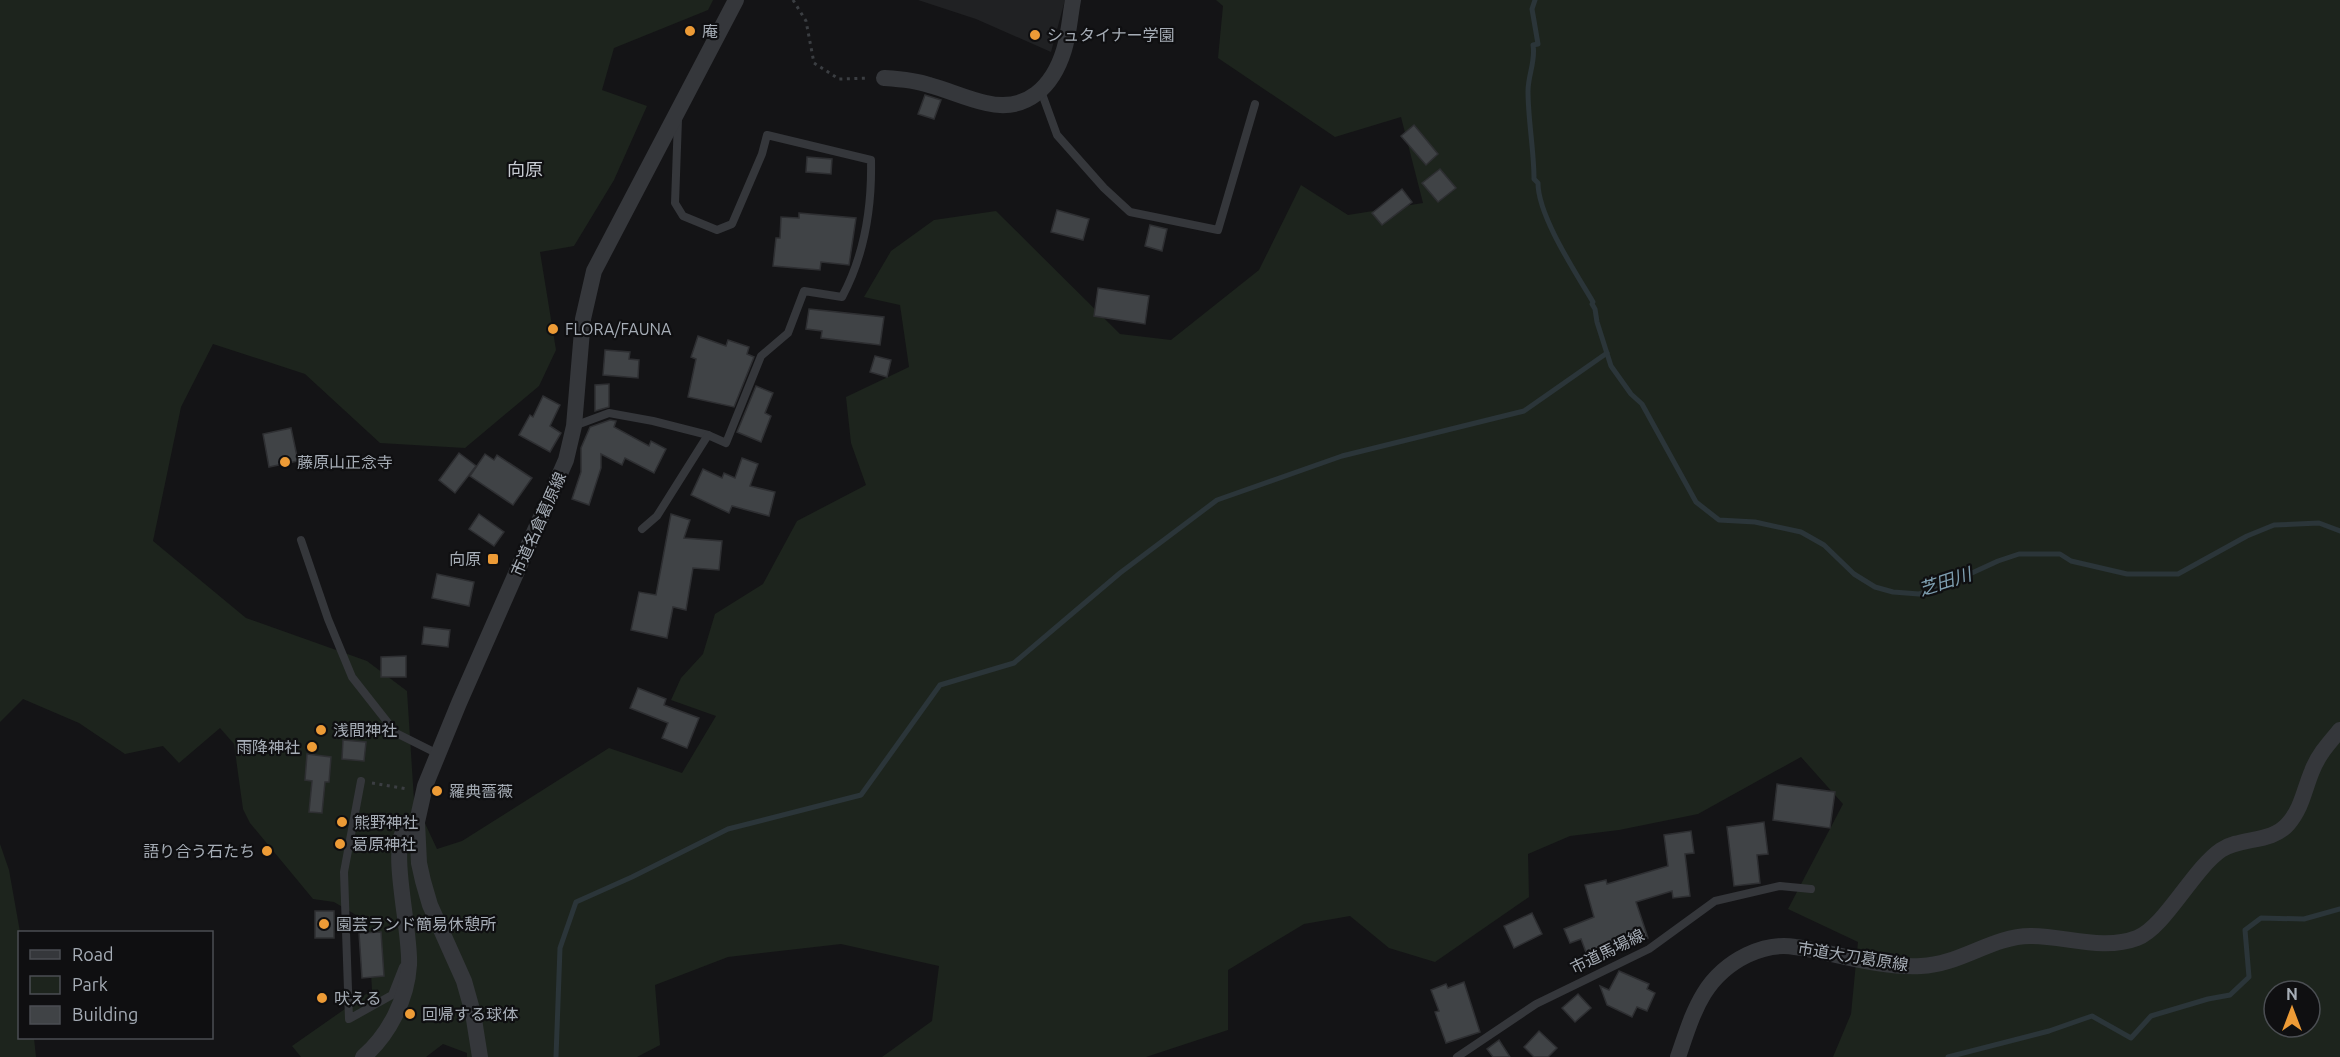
<svg xmlns="http://www.w3.org/2000/svg" width="2340" height="1057" font-family="Ubuntu,'Noto Sans JP',sans-serif">
  <rect width="100%" height="100%" fill="#141416"/>
  <polygon fill="#202123" points="918,0 1065,0 1051,52 976,19"/>
  <g fill="#1d241d" fill-rule="evenodd">
    <path d="M0 0H713L708 10 614 48 602 90 647 106 614 180 574 246 540 252 556 350 539 386 465 448 380 443 305 374 213 344 181 407 153 541 246 618 367 661 407 691 414 800 437 849 462 841 609 748 682 773 716 716 671 700 681 678 703 654 715 614 763 584 797 521 866 485 851 443 846 397 909 367 900 305 864 297 891 251 934 220 996 211 1120 334 1171 340 1259 270 1301 185 1348 215 1423 203 1401 117 1335 137 1218 58 1223 6 1216 0H2340V1057H1833L1851 1014 1858 942 1788 909 1843 804 1801 757 1698 814 1619 830 1570 836 1528 854 1529 897 1435 962 1389 948 1350 916 1304 924 1228 970V1030L1146 1057H882L932 1021 939 966 841 944 728 957 655 985 660 1045 637 1057H467V1053L443 1044 426 1057H301L292 1046 372 990 368 922 334 902 313 899 250 823 243 809 234 744 220 728 179 763 163 746 125 754 79 723 23 699 0 722ZM2274 991H2310V1027H2274Z"/>
    <polygon points="0,844 9,870 20,932 20,1038 34,1038 36,1057 0,1057"/>
  </g>
  <g fill="none" stroke-linecap="round" stroke-linejoin="round">
    <g stroke="#2b3539" stroke-width="5">
      <path d="M1535 0 1532 9 1538 44 1533 45C1536 60 1528 75 1528 91 1528 120 1534 150 1534 179L1538 183C1538 216 1576 273 1593 302L1592 304 1595 309 1597 322 1611 366 1631 394 1642 404 1696 502 1719 520 1755 522 1801 532 1824 545 1854 574 1875 587 1893 592 1919 594 1937 589 1998 561 2019 554H2060L2071 561 2127 574H2178L2247 536 2274 525 2319 523 2340 531"/>
      <polyline points="556,1057 560,948 576,902 632,877 728,829 861,795 940,685 1014,663 1120,573 1217,500 1342,456 1524,411 1607,353"/>
      <polyline points="1948,1057 2049,1031 2092,1016 2131,1038 2151,1016 2208,999 2230,995 2249,977 2245,930 2261,918 2304,919 2340,909"/>
    </g>
  </g>
  <g fill="#404346" stroke="#2e2f32" stroke-width="1.5">
    <polygon points="925,95 941,100 934,119 918,114"/>
    <polygon points="1414,125 1438,154 1426,165 1401,136"/>
    <polygon points="807,157 832,159 831,174 806,172"/>
    <polygon points="1440,169 1456,188 1438,202 1422,183"/>
    <polygon points="1402,189 1412,202 1382,225 1372,213"/>
    <polygon points="1057,210 1089,219 1083,240 1051,232"/>
    <polygon points="799,213 856,218 849,265 821,262 820,270 773,266 776,238 780,238 781,217 799,218"/>
    <polygon points="1150,225 1167,229 1162,251 1145,246"/>
    <polygon points="1098,288 1149,296 1145,324 1094,316"/>
    <polygon points="809,309 884,317 880,345 821,338 822,331 806,329"/>
    <polygon points="698,336 726,346 728,340 749,347 747,354 754,357 734,407 688,397 696,359 691,357"/>
    <polygon points="605,350 630,352 629,359 639,360 638,378 603,375"/>
    <polygon points="875,356 891,360 887,377 870,372"/>
    <polygon points="609,384 609,407 595,411 595,385"/>
    <polygon points="756,386 773,393 765,413 771,416 761,442 737,432"/>
    <polygon points="543,396 560,405 550,426 561,433 550,452 519,435 530,415 533,417"/>
    <polygon points="610,420 616,421 614,427 649,446 651,441 666,449 654,473 625,458 622,465 601,454 601,468 589,505 572,499 581,472 581,448 590,427"/>
    <polygon points="291,428 298,461 269,467 263,434"/>
    <polygon points="459,453 476,466 455,493 439,480"/>
    <polygon points="485,454 494,460 497,455 532,478 513,505 470,476"/>
    <polygon points="742,458 758,464 750,486 775,492 769,516 732,506 729,513 691,495 703,469 722,478 724,473 735,478"/>
    <polygon points="479,514 504,532 494,546 469,529"/>
    <polygon points="671,514 690,520 684,538 722,541 719,570 693,568 686,610 673,607 667,638 631,630 639,592 656,595"/>
    <polygon points="437,574 474,582 469,606 432,598"/>
    <polygon points="424,627 450,630 448,647 422,644"/>
    <polygon points="406,656 406,677 381,677 381,657"/>
    <polygon points="638,688 666,699 664,705 699,718 687,748 662,738 668,723 630,708"/>
    <polygon points="343,740 366,742 364,761 342,759"/>
    <polygon points="307,754 331,757 329,782 325,782 322,813 309,812 312,781 305,780"/>
    <polygon points="1777,784 1835,792 1830,828 1773,820"/>
    <polygon points="1764,822 1768,854 1757,855 1760,883 1734,886 1727,827"/>
    <polygon points="1691,831 1694,853 1685,854 1690,896 1673,898 1672,891 1636,902 1648,938 1612,949 1614,954 1590,963 1581,939 1570,943 1564,929 1594,917 1585,885 1606,880 1607,884 1668,866 1664,835"/>
    <rect x="315" y="911" width="19" height="27"/>
    <polygon points="1532,913 1542,934 1514,948 1504,926"/>
    <polygon points="381,932 384,976 362,978 359,933"/>
    <polygon points="1619,971 1649,984 1647,989 1655,993 1647,1011 1637,1007 1632,1017 1607,1005 1600,986 1609,990"/>
    <polygon points="1464,982 1480,1032 1446,1043 1435,1012 1439,1011 1431,990 1446,984 1448,988"/>
    <polygon points="1578,994 1591,1008 1575,1022 1562,1008"/>
    <polygon points="1539,1031 1557,1048 1548,1057 1534,1057 1524,1047"/>
    <polygon points="1499,1040 1510,1057 1493,1057 1487,1049"/>
  </g>
  <g fill="none" stroke-linecap="round" stroke-linejoin="round">
    <g stroke="#3b3e42" stroke-width="3" stroke-dasharray="3 4.5" stroke-linecap="butt">
      <polyline points="793,0 806,21 814,63 839,79 869,78"/>
      <polyline points="372,783 407,789"/>
    </g>
    <g stroke="#35373b" stroke-width="8">
      <polyline points="1041,91 1057,135 1104,188 1130,212 1218,230 1255,104"/>
      <polyline points="574,426 609,413 653,421 708,435"/>
      <path d="M642 529 657 516 708 435 726 443 761 356 788 333 804 291 842 297C864 256 872 207 871 160L767 135 762 154 732 224 717 230 683 216 675 203 678 119"/>
      <polyline points="301,540 328,619 352,677 396,733 438,754"/>
      <polyline points="361,781 344,872 349,1019 392,995 403,967"/>
      <polyline points="1457,1057 1536,1004 1649,949 1715,901 1780,886 1811,889"/>
    </g>
    <g stroke="#35373b" stroke-width="16">
      <path d="M884 78C899 79 915 80 929 85 948 90 967 99 986 103 1027 113 1053 86 1064 50 1069 34 1070 16 1073 0"/>
      <path d="M363 1057C389 1035 407 999 409 965 411 934 391 856 403 832 405 827 412 824 417 822"/>
      <polyline points="480,1057 473,1013 464,981 430,905 423,881 419,863 417,822 425,786 459,703 566,460 574,426 583,319 594,271 736,0"/>
      <path d="M1678 1057C1693 1014 1702 977 1747 955 1762 948 1778 944 1795 947 1837 953 1877 968 1921 966 1959 965 1993 936 2030 936 2066 936 2103 951 2137 938 2165 927 2193 869 2221 850 2241 837 2272 843 2288 824 2302 808 2304 790 2312 771 2318 755 2329 743 2340 730"/>
    </g>
  </g>
  <g fill="#ed9b36" stroke="#0f0f11" stroke-width="2">
    <circle cx="690" cy="31" r="6"/>
    <circle cx="1035" cy="35" r="6"/>
    <circle cx="553" cy="329" r="6"/>
    <circle cx="285" cy="462" r="6"/>
    <rect x="487" y="553" width="12" height="12" rx="3"/>
    <circle cx="321" cy="730" r="6"/>
    <circle cx="312" cy="747" r="6"/>
    <circle cx="437" cy="791" r="6"/>
    <circle cx="342" cy="822" r="6"/>
    <circle cx="340" cy="844" r="6"/>
    <circle cx="267" cy="851" r="6"/>
    <circle cx="324" cy="924" r="6"/>
    <circle cx="322" cy="998" r="6"/>
    <circle cx="410" cy="1014" r="6"/>
  </g>
  <g text-anchor="middle" stroke-width="4.5" stroke-linejoin="round" paint-order="stroke">
    <g font-size="16" fill="#a6adb6" stroke="#0f0f11" text-anchor="start">
      <text x="702" y="37">庵</text>
      <text x="1047" y="41">シュタイナー学園</text>
      <text x="565" y="335">FLORA/FAUNA</text>
      <text x="297" y="468">藤原山正念寺</text>
      <text x="481" y="565" text-anchor="end">向原</text>
      <text x="333" y="736">浅間神社</text>
      <text x="300" y="753" text-anchor="end">雨降神社</text>
      <text x="449" y="797">羅典薔薇</text>
      <text x="354" y="828">熊野神社</text>
      <text x="352" y="850">葛原神社</text>
      <text x="255" y="857" text-anchor="end">語り合う石たち</text>
      <text x="336" y="930">園芸ランド簡易休憩所</text>
      <text x="334" y="1004">吠える</text>
      <text x="422" y="1020">回帰する球体</text>
    </g>
    <g font-size="16" fill="#a6adb6" stroke="#0f0f11">
      <text transform="translate(538 524) rotate(-66)" y="6">市道名倉葛原線</text>
      <text transform="translate(1607 951) rotate(-26)" y="6">市道馬場線</text>
      <text transform="translate(1853 956) rotate(9)" y="6">市道大刀葛原線</text>
    </g>
    <g font-size="18" fill="#c7cbd2" stroke="#0f0f11">
      <text x="525" y="176">向原</text>
    </g>
    <g font-size="18" font-style="italic" fill="#7e9eb0" stroke="#0f0f11">
      <text transform="translate(1945 582) rotate(-18)" y="6">芝田川</text>
    </g>
  </g>
  <rect x="18" y="931" width="195" height="108" fill="#0f0f11" stroke="#4b4e53" stroke-width="1.5"/>
  <rect x="30" y="950" width="30" height="9" fill="#35373b" stroke="#4b4e53" stroke-width="1.5"/>
  <text x="72" y="961" font-size="18" fill="#a6adb6">Road</text>
  <rect x="30" y="976" width="30" height="18" fill="#1d241d" stroke="#4b4e53" stroke-width="1.5"/>
  <text x="72" y="991" font-size="18" fill="#a6adb6">Park</text>
  <rect x="30" y="1006" width="30" height="18" fill="#404346" stroke="#4b4e53" stroke-width="1.5"/>
  <text x="72" y="1021" font-size="18" fill="#a6adb6">Building</text>
  <g transform="translate(2292 1009)"><circle r="28" fill="#0f0f11" stroke="#4b4e53" stroke-width="1.5"/>
  <path d="M0-4.5L10 22L0 15L-10 22Z" fill="#ed9b36"/>
  <text y="-9" font-size="16" font-weight="bold" text-anchor="middle" fill="#a6adb6">N</text>
  </g>
</svg>
